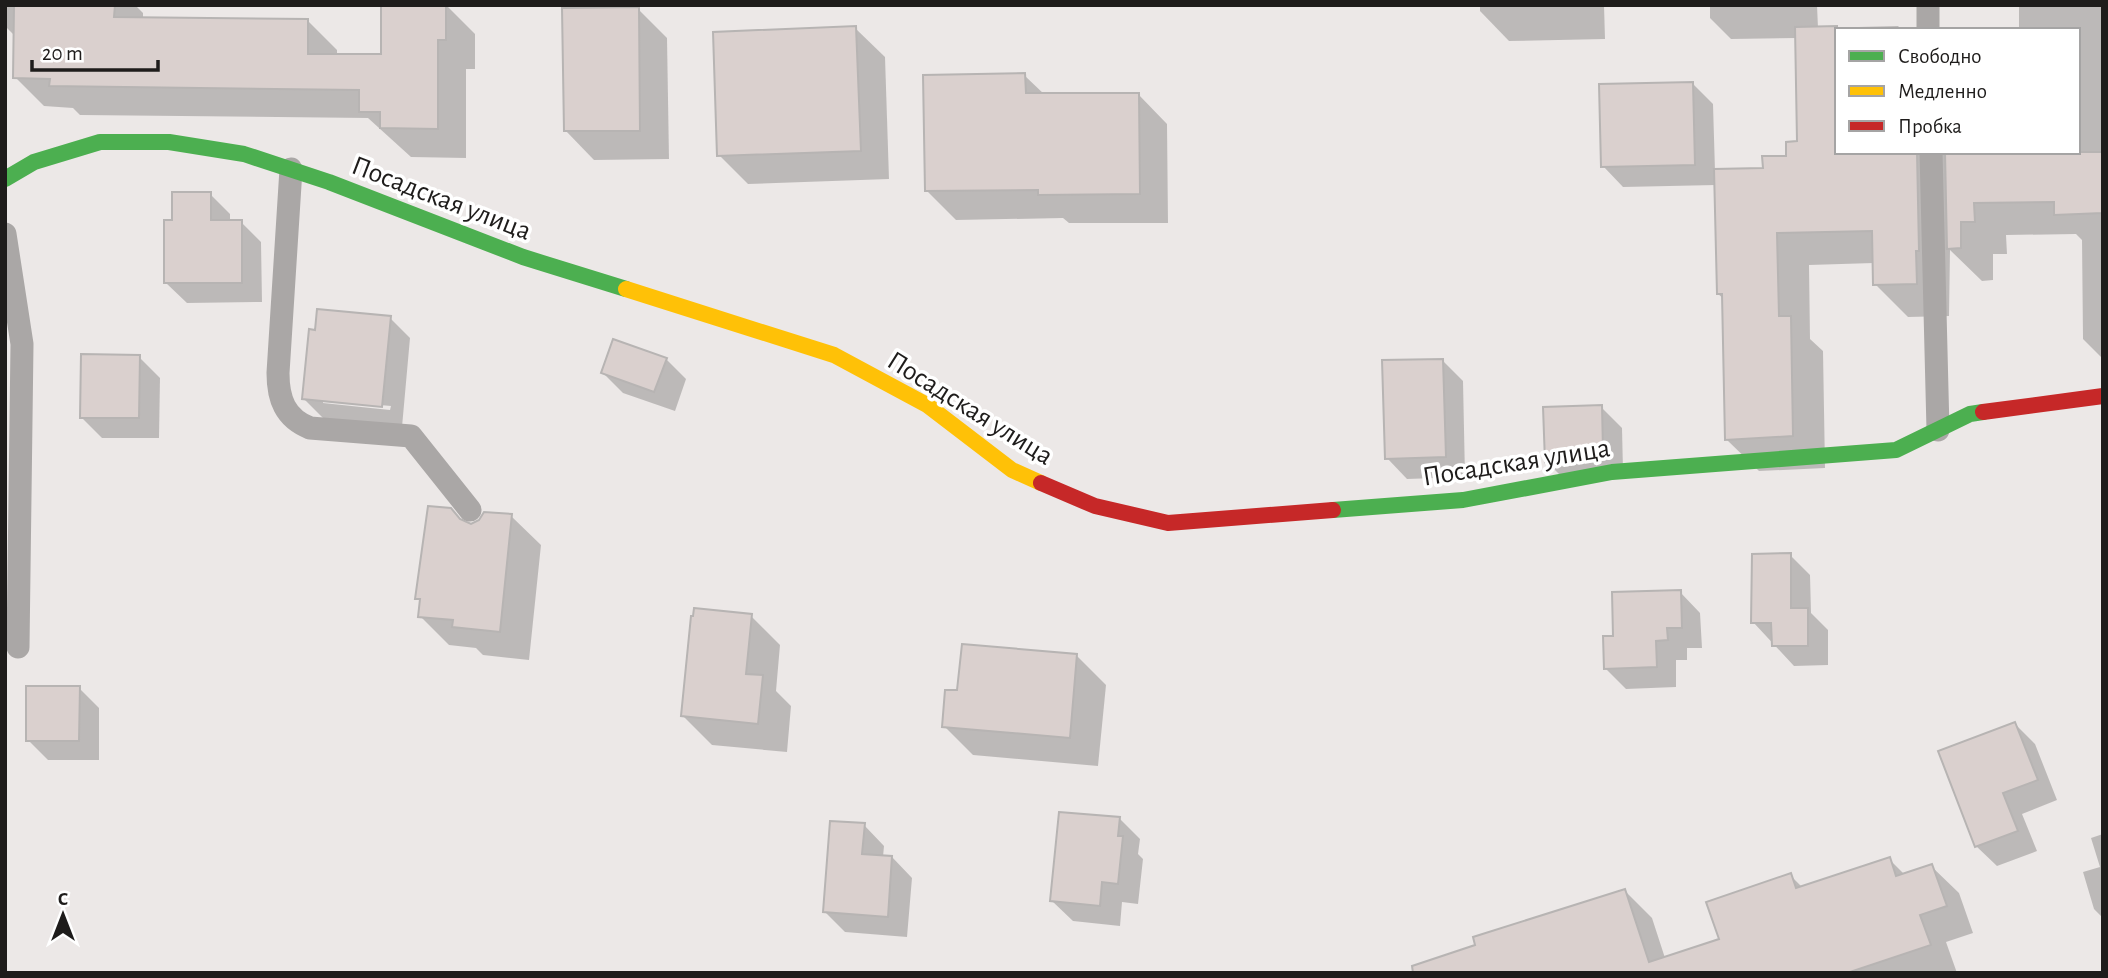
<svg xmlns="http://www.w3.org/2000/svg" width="2108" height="978" font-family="'Alegreya Sans',sans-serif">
  <rect width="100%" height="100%" fill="#ece8e7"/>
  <g fill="#0003" fill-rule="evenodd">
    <polygon points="5,5 135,5 143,13 143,19 308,21 337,50 337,56 383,56 383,5 446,5 475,34 475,69 466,69 466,158 411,157 368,118 80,115 73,108 44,106 15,77 15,36 5,26"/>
    <polygon points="1480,5 1604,5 1605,39 1509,41 1480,11"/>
    <polygon points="1710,5 1817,5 1818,28 1898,26 1902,30 1837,30 1837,152 2078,152 2078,30 2019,30 2019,5 2103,5 2103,359 2083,339 2082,240 2076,234 2006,235 2007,254 1993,254 1993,280 1982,281 1950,250 1949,316 1908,317 1875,284 1874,263 1809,265 1810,339 1823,351 1825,468 1759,471 1726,439 1724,299 1718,294 1716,185 1623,187 1603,166 1693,84 1713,104 1715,171 1764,169 1788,158 1799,143 1797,38 1731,39 1710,18"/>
    <polygon points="638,9 667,38 669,159 594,160 565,130"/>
    <polygon points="855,28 885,57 889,179 748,184 719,155"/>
    <polygon points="1024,75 1045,95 1138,94 1167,124 1168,223 1069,223 1063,218 956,220 927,191"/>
    <polygon points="210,194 230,214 230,222 241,222 261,242 262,302 187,303 166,283 174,222"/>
    <path d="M390 318 410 338 402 427 324 419 304 399 316 331ZM323 400 391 406 390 410 323 403Z"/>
    <polygon points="139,357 160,378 159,438 102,438 82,418"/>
    <polygon points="666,359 686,379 675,411 623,393 603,373"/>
    <polygon points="1443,361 1463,381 1465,477 1407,479 1387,458"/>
    <polygon points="1601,407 1622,428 1623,471 1567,482 1547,462"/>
    <polygon points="511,516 541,545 529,660 483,655 476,648 449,645 420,616 422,602 417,598 462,522 471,526"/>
    <polygon points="1790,555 1810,575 1811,613 1828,630 1828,665 1794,666 1753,622"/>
    <polygon points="1680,592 1700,613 1702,648 1687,648 1687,660 1676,660 1676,687 1626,689 1606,669 1615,637"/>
    <polygon points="751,616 780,645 776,691 791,706 787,752 712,745 683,716"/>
    <polygon points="1077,656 1106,685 1098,766 973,755 944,726 959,692"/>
    <polygon points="79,688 99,708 99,760 48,760 28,740"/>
    <polygon points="2015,724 2035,744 2057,800 2022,814 2037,851 1997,866 1976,846"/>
    <polygon points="1120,819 1140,839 1138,854 1143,859 1138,904 1122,902 1120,926 1073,921 1052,901"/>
    <polygon points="864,825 884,846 883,857 892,857 912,878 907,937 845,932 825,912"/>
    <polygon points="2103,834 2103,918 2094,909 2083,872 2100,867 2091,838"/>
    <polygon points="1889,859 1905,875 1931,866 1959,893 1973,933 1946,942 1957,973 1448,973 1625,891 1652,918 1665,958 1722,940 1790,875 1803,888"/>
  </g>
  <g fill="#dad0ce" stroke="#b7b4b3" stroke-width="2">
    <polygon points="14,5 115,5 114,17 308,19 308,54 381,54 381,5 446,5 446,40 438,40 438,129 380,128 380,112 359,112 359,90 49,86 50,79 13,78"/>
    <polygon points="639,7 640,131 564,131 562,8"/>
    <polygon points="856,26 861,151 717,156 713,32"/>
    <polygon points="1837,26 1837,152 1917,152 1919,251 1916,251 1917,284 1873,285 1872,231 1777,233 1779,316 1791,316 1793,436 1725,440 1722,294 1717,294 1714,169 1763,168 1762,156 1786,156 1786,142 1797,141 1795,27"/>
    <polygon points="1025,73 1026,93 1139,93 1140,194 1038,195 1038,190 925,191 923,75"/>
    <polygon points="1693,82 1695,165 1601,167 1599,84"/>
    <polygon points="1945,152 2103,152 2103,213 2054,215 2054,202 1974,203 1975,222 1961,222 1961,248 1947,249"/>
    <polygon points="172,192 211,192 211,220 242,220 242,283 164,283 164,220 172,220"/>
    <polygon points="317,309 391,316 382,407 302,399 309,329 315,330"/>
    <polygon points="613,339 667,358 654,392 601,373"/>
    <polygon points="81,354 140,355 139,418 80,418"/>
    <polygon points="1443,359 1446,457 1385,459 1382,360"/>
    <polygon points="1602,405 1603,451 1545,462 1543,407"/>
    <polygon points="428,506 451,508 460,519 471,524 479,520 484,512 512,514 500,632 452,627 453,620 418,617 420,599 415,599"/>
    <polygon points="1791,553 1791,608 1808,608 1808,646 1772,646 1771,623 1751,623 1752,554"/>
    <polygon points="1681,590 1682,628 1667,628 1668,640 1656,641 1657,667 1604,669 1603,636 1613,636 1612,592"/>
    <polygon points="694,608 752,614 746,674 763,675 758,724 681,716 691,616 693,616"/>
    <polygon points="962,644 1077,654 1070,738 942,727 945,690 957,690"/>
    <polygon points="26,686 80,686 79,741 26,741"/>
    <polygon points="2015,722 2038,780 2003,793 2018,831 1975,847 1938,751"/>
    <polygon points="1059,812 1120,817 1118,836 1123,836 1118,884 1102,882 1100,906 1050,901"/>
    <polygon points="830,821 865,823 862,854 892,856 888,917 823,912"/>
    <polygon points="1890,857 1896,876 1932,864 1947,906 1920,915 1931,945 1847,973 1413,973 1412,966 1475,945 1473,937 1625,889 1649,962 1719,939 1706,902 1791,873 1796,888"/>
  </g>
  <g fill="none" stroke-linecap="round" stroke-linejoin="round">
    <g stroke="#aaa7a6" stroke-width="23">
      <polyline points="1928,5 1928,30"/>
      <polyline points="1931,152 1938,430"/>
      <path d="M291 169 278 373C278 399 285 418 310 428L411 436 470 510"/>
      <polyline points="5,234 22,344 18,647"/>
    </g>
    <g stroke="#4caf50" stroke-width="16">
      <polyline points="5,179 34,162 100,142 169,142 244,154 329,182 523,257 626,289"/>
      <polyline points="1333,510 1463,500 1612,472 1896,450 1970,414 1983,412"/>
    </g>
    <polyline stroke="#ffc107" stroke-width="16" points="626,289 834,355 927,405 1012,470 1041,483"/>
    <g stroke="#c62828" stroke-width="16">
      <polyline points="1983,412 2103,396"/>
      <polyline points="1041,483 1095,506 1168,523 1333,510"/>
    </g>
  </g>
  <g text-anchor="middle" stroke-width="7" stroke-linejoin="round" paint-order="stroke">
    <g font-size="28" fill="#1e1c1b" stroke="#fff">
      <text transform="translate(442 197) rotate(21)" y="10">Посадская улица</text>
      <text transform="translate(971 407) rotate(32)" y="10">Посадская улица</text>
      <text transform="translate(1516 461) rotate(-9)" y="10">Посадская улица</text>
    </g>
  </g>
  <rect width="2108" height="978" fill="none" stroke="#1e1c1b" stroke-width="14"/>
  <rect x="1835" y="28" width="245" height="126" fill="#ffffff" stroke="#a5a4a4" stroke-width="2"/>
  <rect x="1849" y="51" width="35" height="10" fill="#4caf50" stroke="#a5a4a4" stroke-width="2"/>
  <text x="1898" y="63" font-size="21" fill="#1e1c1b">Свободно</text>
  <rect x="1849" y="86" width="35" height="10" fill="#ffc107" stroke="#a5a4a4" stroke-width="2"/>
  <text x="1898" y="98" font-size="21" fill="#1e1c1b">Медленно</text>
  <rect x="1849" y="121" width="35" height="10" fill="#c62828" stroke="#a5a4a4" stroke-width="2"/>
  <text x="1898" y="133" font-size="21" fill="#1e1c1b">Пробка</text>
  <g transform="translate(63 915)" stroke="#ffffff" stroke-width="5" paint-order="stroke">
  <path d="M0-5L12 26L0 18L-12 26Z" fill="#1e1c1b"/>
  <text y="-10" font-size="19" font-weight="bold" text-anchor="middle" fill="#1e1c1b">С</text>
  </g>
  <path d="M32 60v10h126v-10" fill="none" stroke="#1e1c1b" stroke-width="3.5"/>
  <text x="42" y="60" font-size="21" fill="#1e1c1b" stroke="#ffffff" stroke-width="5" paint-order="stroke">20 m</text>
</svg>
